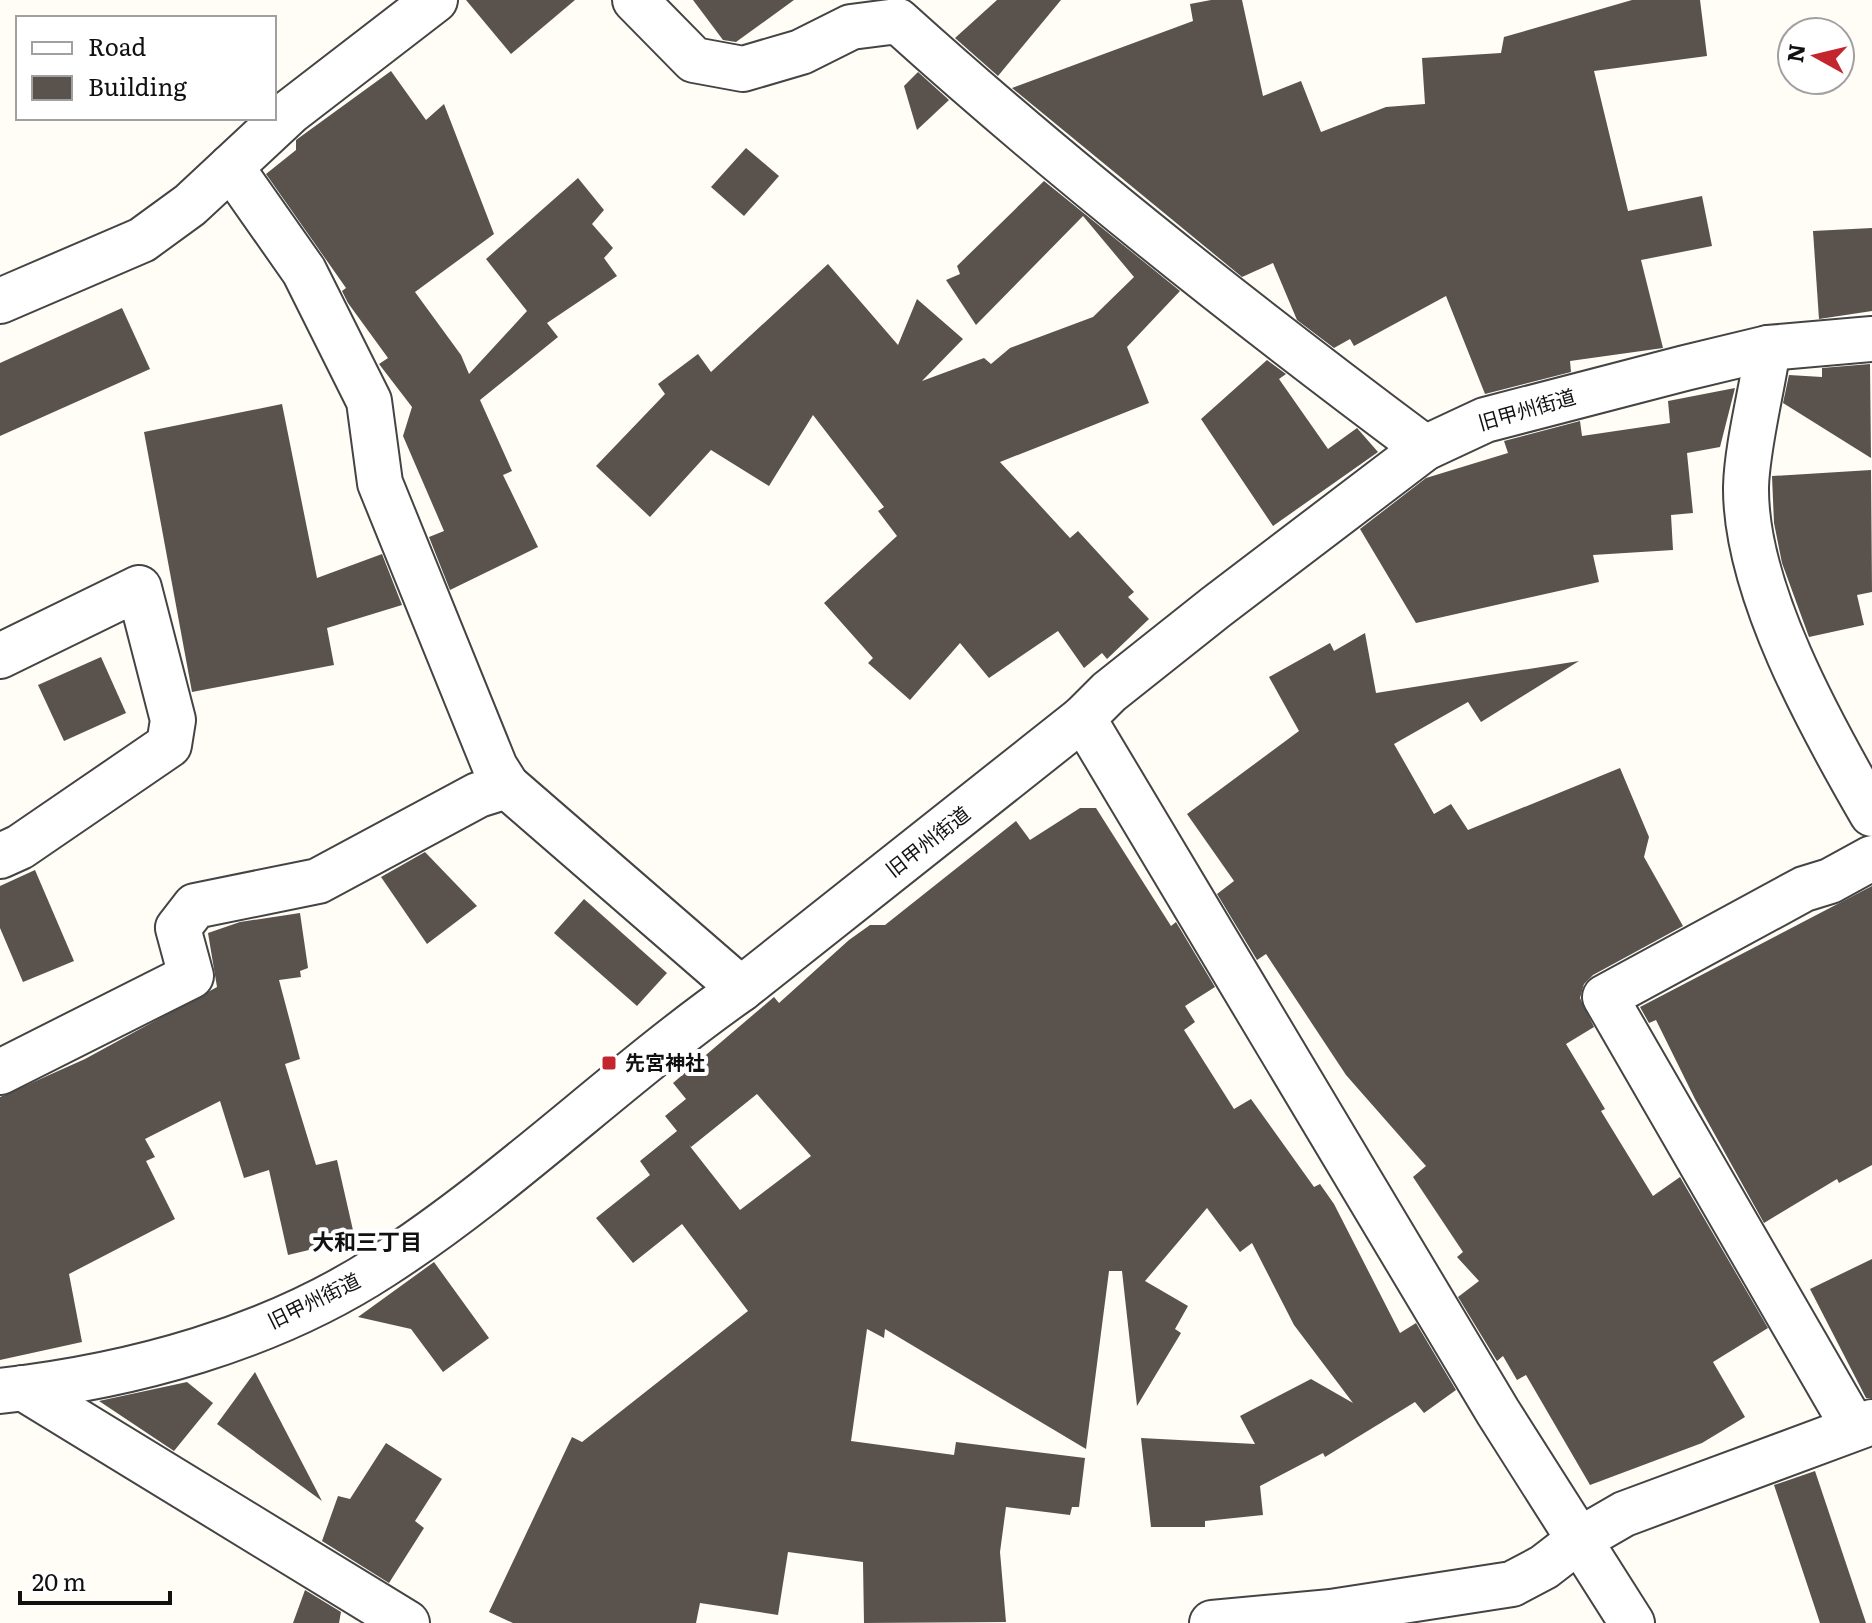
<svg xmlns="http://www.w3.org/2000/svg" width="1872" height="1623" font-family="Literata,'Noto Sans JP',serif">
  <rect width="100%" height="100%" fill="#fffdf5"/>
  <g fill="#5a524d" fill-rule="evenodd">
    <polygon points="466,0 575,0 511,54"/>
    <polygon points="693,0 794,0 736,42 723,40"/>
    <polygon points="997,0 1061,0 998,76 955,38"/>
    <polygon points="1211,0 1242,0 1263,96 1301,81 1321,132 1386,107 1425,104 1422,58 1501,53 1504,37 1632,0 1700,0 1707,56 1594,71 1628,211 1702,196 1712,246 1641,260 1663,348 1570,361 1571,372 1485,394 1446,296 1354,346 1350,339 1334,348 1297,320 1273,263 1242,277 1012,88 1193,21 1190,4"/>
    <polygon points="391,71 426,120 444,104 494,234 415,292 461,355 469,374 527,311 486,259 578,178 604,210 592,224 613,248 604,258 617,276 547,323 558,337 480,400 512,471 503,475 538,547 450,590 429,537 444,531 403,436 412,407 379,364 388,358 348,303 342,291 346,288 266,174 296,150 296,140"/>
    <polygon points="918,72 949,100 917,130 904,86"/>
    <polygon points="746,148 779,176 744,216 711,187"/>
    <polygon points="1044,181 1180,291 1127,347 1149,403 1000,462 1070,538 1078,531 1134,592 1128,597 1149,619 1107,659 1102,653 1084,668 1058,631 989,678 960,643 910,700 868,663 873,658 824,603 897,536 878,511 884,507 813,415 769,486 711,450 650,517 596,466 665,394 658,384 698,354 711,372 828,264 898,345 917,299 963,339 922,381 984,358 991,364 1010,348 1093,317 1134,277 1083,216 976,325 946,280 960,274 957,266"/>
    <polygon points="1872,228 1872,311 1819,319 1813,231"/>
    <polygon points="122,308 150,369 0,436 0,363"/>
    <polygon points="1267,360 1286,374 1279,379 1328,449 1357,428 1378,452 1273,526 1201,419"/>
    <polygon points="1870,364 1871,458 1783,403 1789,375 1822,377 1822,368"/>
    <polygon points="1735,388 1720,447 1687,453 1693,513 1671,515 1673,550 1593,555 1599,582 1416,623 1360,529 1426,478 1508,453 1504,441 1580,421 1582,436 1670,423 1668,401"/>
    <polygon points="282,404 317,578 382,554 402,605 327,628 334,665 192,692 144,432"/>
    <polygon points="1871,470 1872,592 1857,595 1864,625 1809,637 1782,563 1774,523 1772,476"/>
    <polygon points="1365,633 1376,693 1579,661 1481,722 1468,702 1394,744 1434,814 1451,804 1468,830 1620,768 1649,837 1644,857 1683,926 1593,975 1584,984 1580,998 1594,1027 1566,1044 1605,1109 1601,1111 1653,1196 1680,1177 1768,1328 1713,1362 1745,1417 1702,1443 1590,1485 1526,1375 1517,1380 1503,1356 1497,1361 1458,1297 1479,1281 1457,1257 1463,1252 1413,1177 1426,1166 1346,1075 1266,954 1257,960 1217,894 1234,881 1187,814 1299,731 1269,677 1330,643 1334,651"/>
    <polygon points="101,657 126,713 64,741 38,685"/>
    <path d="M1080 808H1096L1171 926 1176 922 1215 987 1185 1006 1195 1022 1184 1030 1234 1109 1251 1099 1314 1187 1320 1184 1334 1204 1400 1333 1416 1323 1456 1390 1424 1413 1415 1402 1325 1457 1323 1453 1260 1486 1263 1515 1205 1521V1527H1151L1141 1438 1255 1444 1240 1416 1311 1379 1353 1403 1294 1325 1252 1243 1240 1252 1207 1208 1145 1281 1188 1306 1175 1329 1181 1333 1137 1406 1122 1271H1109L1086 1449 885 1329 884 1338 867 1329 851 1441 954 1455 956 1442 1085 1458 1079 1507H1072L1070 1515 1006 1507 1000 1552 1006 1622 864 1623 863 1562 788 1552 778 1615 700 1603 696 1623H513L489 1612 572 1437 582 1442 748 1311 682 1224 633 1263 596 1218 650 1175 640 1161 677 1131 665 1116 686 1099 673 1083 774 997 779 1003 849 940 870 925H885L1016 821 1030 840ZM757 1094 811 1156 740 1210 689 1145 691 1147Z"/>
    <polygon points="425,852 477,906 427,944 381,877"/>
    <polygon points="35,870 74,961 23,982 0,928 0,886"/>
    <polygon points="1872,886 1872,1165 1839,1183 1837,1179 1764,1223 1695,1099 1656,1020 1649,1023 1640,1007"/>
    <polygon points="584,899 667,973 637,1006 554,933"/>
    <polygon points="300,913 308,968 300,971 301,977 279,980 300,1059 285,1064 316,1165 337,1160 355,1239 288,1255 269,1170 244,1178 220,1101 145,1139 155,1157 146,1161 175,1219 69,1274 82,1342 0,1360 0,1097 85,1059 217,987 208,933 240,922"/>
    <polygon points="1872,1259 1872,1398 1866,1398 1810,1289"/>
    <polygon points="434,1262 489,1338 443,1372 411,1329 358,1317"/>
    <polygon points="255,1372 322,1501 217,1424"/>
    <polygon points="187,1382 213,1403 174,1451 99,1401"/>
    <polygon points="386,1443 442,1479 415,1521 424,1528 389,1583 322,1541 338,1496 350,1499"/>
    <polygon points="1815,1471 1866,1623 1820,1623 1774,1485"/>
    <polygon points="305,1590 341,1612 339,1623 293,1623"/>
  </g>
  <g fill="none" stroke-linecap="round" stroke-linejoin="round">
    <g stroke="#444" stroke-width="48">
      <g id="minor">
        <path d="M635 0 694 60 743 69 801 52 851 27 898 21C1066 173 1244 313 1425 448"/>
        <polyline points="231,167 304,271 369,401 380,483 495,767 507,786 741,989"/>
        <polyline points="0,301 142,240 190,205 291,111 435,0"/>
        <path d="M1768 348C1762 390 1747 446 1746 487 1745 590 1821 726 1872 814"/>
        <polyline points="0,656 139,588 173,720 169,745 20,847 0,856"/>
        <polyline points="1083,718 1498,1412 1632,1623"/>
        <polyline points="0,1072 191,976 178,928 195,906 318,881 478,795 507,786"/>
        <polyline points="23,1388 407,1623"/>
        <path d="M0 1391C132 1376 270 1339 382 1266 509 1184 617 1076 741 989L1083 718 1109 692 1216 607 1425 448 1485 420 1685 368 1768 348 1872 339"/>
        <polyline points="1854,1428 1605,997 1804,889 1830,881 1872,858"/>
        <polyline points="1212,1623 1331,1612 1512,1584 1544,1567 1579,1540 1624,1514 1872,1422"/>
      </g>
    </g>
    <use href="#minor" stroke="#fff" stroke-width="44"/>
  </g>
  <rect fill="#c4262e" stroke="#fff" stroke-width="3" x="601" y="1055" width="16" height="16" rx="4"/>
  <g text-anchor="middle" stroke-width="8" stroke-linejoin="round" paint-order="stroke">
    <g font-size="20" fill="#111" stroke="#fff">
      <text transform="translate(1527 410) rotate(-16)" y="7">旧甲州街道</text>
      <text transform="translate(928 842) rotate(-38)" y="7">旧甲州街道</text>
      <text transform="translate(314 1301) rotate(-26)" y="7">旧甲州街道</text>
    </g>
    <g font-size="20" font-weight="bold" fill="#111" stroke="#fff" text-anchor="start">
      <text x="625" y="1070">先宮神社</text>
    </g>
    <g font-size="22" font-weight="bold" fill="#111" stroke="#fff">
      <text x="367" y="1250">大和三丁目</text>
    </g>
  </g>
  <rect x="16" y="16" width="260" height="104" fill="#ffffff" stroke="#a0a0a0" stroke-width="2"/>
  <rect x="32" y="42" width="40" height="12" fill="#ffffff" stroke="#a0a0a0" stroke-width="2"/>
  <text x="88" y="56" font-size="24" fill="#111111">Road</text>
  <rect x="32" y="76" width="40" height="24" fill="#5a524d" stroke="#a0a0a0" stroke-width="2"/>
  <text x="88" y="96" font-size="24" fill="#111111">Building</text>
  <g transform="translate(1816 56) rotate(278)"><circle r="38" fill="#ffffff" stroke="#a0a0a0" stroke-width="2"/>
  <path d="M0-6L14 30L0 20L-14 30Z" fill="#c4262e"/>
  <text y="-12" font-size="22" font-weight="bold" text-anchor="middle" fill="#111111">N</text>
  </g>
  <path d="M20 1591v12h150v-12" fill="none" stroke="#111111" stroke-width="4"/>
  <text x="32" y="1591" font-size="24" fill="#111111" stroke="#ffffff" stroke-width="6" paint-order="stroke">20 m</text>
</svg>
